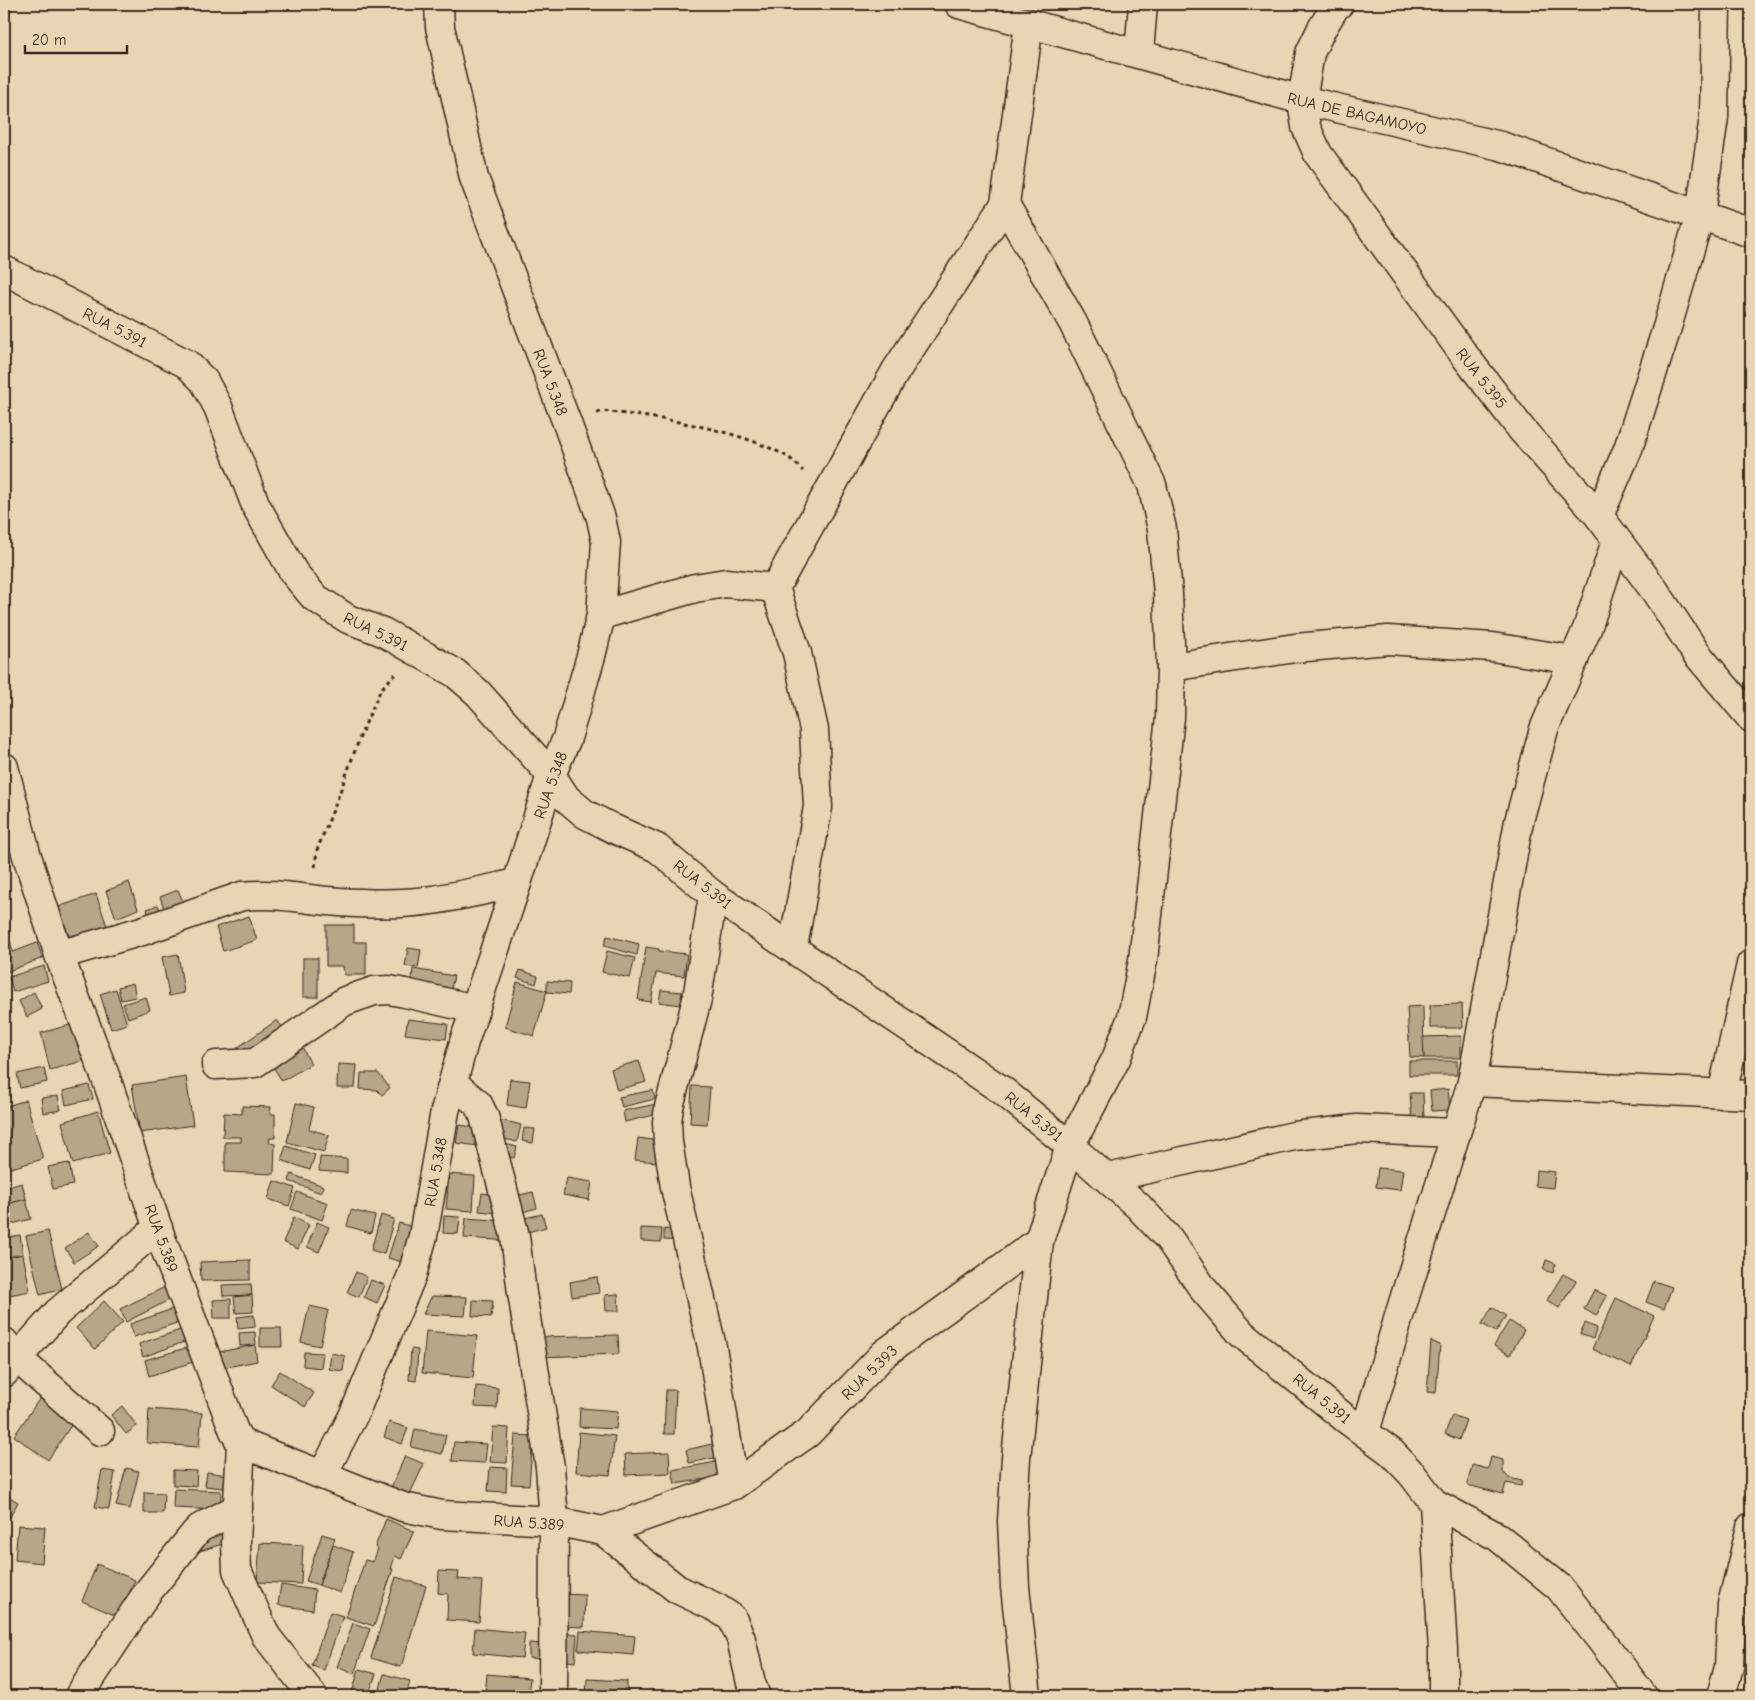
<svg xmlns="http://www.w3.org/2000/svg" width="1755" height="1700" font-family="'Comic Neue',sans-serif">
  <rect width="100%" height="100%" fill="#e9d5b3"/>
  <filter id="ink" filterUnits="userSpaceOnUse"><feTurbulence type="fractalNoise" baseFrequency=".02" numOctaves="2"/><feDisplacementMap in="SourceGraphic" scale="10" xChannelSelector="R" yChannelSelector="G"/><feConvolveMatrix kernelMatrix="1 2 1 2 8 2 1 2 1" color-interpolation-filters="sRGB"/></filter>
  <g filter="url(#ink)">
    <g fill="#b8a689" stroke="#3b2a1e">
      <polygon points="129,882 138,909 116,918 106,891"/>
      <polygon points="178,890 185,906 166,914 160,897"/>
      <polygon points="96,894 109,932 72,944 58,907"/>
      <polygon points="158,905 162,916 150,920 147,909"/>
      <polygon points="249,916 257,940 223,951 216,927"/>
      <polygon points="326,925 354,925 354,942 366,942 366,975 344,975 343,966 326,966"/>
      <polygon points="607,936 639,944 637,955 604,946"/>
      <polygon points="9,937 13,952 37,943 43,958 6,972 4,966 4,939"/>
      <polygon points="646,947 659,949 659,951 687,954 684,976 656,973 651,1002 638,1000"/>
      <polygon points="408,948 421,950 418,968 405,966"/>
      <polygon points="607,951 635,958 630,978 602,972"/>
      <polygon points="178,954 184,993 169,996 162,957"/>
      <rect x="303" y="958" width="15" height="39"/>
      <polygon points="44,966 48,981 13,992 9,977"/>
      <polygon points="413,969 454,976 450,993 411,986"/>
      <polygon points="520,970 538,976 536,984 517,978"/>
      <polygon points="547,981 570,983 569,994 547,992"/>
      <polygon points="517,982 547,991 534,1036 505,1027"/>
      <polygon points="133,983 136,997 121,1000 118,987"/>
      <polygon points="116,989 127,1024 111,1029 100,994"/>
      <polygon points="661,990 682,992 681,998 689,998 688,1006 659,1002"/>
      <polygon points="34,992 42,1009 27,1017 19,1001"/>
      <polygon points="146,997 150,1010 128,1018 123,1004"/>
      <polygon points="1462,1004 1463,1028 1430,1028 1430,1005"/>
      <polygon points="1423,1006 1424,1058 1410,1057 1407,1007"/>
      <polygon points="408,1019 448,1024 446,1039 405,1034"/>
      <polygon points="277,1020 286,1032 245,1059 237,1048"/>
      <polygon points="73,1024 83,1061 50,1070 41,1033"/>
      <polygon points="1461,1036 1461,1058 1424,1058 1423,1037"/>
      <polygon points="302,1047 311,1064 282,1081 272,1065"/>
      <polygon points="639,1061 646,1082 617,1090 611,1069"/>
      <rect x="1409" y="1061" width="48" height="14"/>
      <polygon points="338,1064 357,1065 355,1088 337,1088"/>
      <polygon points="44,1068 47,1082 20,1088 17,1074"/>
      <polygon points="361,1073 378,1073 390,1088 382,1095 377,1090 360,1089"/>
      <polygon points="186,1077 193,1125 140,1133 132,1085"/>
      <polygon points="510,1079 530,1081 526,1108 507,1105"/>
      <polygon points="89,1085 93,1099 66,1105 63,1091"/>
      <polygon points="692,1086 710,1087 707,1124 690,1123"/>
      <polygon points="1448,1089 1450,1110 1432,1111 1430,1091"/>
      <polygon points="653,1090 655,1099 622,1107 619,1097"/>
      <polygon points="1410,1093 1423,1093 1424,1120 1412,1121"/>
      <polygon points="58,1096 61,1110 43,1113 41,1098"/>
      <polygon points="26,1100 43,1159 4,1170 4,1107"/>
      <polygon points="296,1103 314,1107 309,1129 329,1135 324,1152 287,1142"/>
      <polygon points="656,1104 658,1114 625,1122 623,1111"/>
      <polygon points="242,1106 271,1107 270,1114 275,1114 275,1138 270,1138 269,1143 275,1144 274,1174 225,1172 225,1142 241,1142 241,1137 223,1137 224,1113 242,1114"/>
      <polygon points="98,1111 110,1153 73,1164 62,1122"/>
      <polygon points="501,1120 521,1125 517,1142 497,1137"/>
      <polygon points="459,1125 482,1128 486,1147 456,1143"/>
      <polygon points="524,1128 535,1129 533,1143 522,1141"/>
      <polygon points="638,1138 660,1141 658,1162 635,1160"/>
      <polygon points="501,1143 517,1147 514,1158 498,1154"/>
      <polygon points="286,1146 315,1155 310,1170 281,1160"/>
      <polygon points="320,1157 347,1159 347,1173 319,1171"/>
      <polygon points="69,1163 73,1185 53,1189 48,1167"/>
      <polygon points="1378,1168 1403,1170 1400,1190 1376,1187"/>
      <polygon points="1536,1170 1555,1172 1553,1188 1535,1186"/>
      <polygon points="291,1174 323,1186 321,1193 289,1181"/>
      <polygon points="449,1174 475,1176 473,1211 446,1209"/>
      <polygon points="567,1178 592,1182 589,1200 563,1195"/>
      <polygon points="274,1181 295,1188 289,1206 268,1199"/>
      <polygon points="22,1183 26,1199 4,1205 4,1188"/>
      <polygon points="297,1192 328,1203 322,1220 291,1209"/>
      <polygon points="533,1192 537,1208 519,1213 515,1196"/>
      <polygon points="482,1193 499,1195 498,1213 479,1211"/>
      <polygon points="26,1199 31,1219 4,1226 4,1205"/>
      <polygon points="351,1210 375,1216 371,1233 347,1226"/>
      <polygon points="542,1214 546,1227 524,1233 521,1219"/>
      <polygon points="381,1215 394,1219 384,1254 371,1250"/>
      <polygon points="444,1216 460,1217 458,1234 443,1233"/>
      <polygon points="294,1217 309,1225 298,1249 283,1242"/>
      <polygon points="466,1218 508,1221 512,1241 464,1238"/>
      <polygon points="317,1222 329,1227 319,1252 307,1247"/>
      <polygon points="399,1223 413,1227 402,1262 388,1258"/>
      <polygon points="641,1228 662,1229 661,1242 641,1241"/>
      <polygon points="664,1229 682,1231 681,1241 664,1240"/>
      <polygon points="48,1231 62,1289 40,1295 26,1236"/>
      <polygon points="89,1232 99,1246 74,1262 65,1248"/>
      <polygon points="20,1235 23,1254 4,1258 4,1238"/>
      <polygon points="23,1254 30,1291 4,1296 4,1258"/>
      <polygon points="250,1260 250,1280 201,1281 200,1262"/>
      <polygon points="1546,1260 1556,1264 1553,1273 1543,1270"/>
      <polygon points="356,1272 367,1277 359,1297 347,1292"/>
      <polygon points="1563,1274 1576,1281 1559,1308 1547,1300"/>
      <polygon points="597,1277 599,1293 572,1297 570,1282"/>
      <polygon points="371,1280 385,1285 377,1303 364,1297"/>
      <polygon points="1654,1281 1672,1287 1664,1309 1646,1302"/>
      <polygon points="251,1284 252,1295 223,1296 222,1285"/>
      <polygon points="165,1287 171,1299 126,1322 120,1309"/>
      <polygon points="1594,1290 1607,1296 1596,1316 1584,1309"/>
      <polygon points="618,1294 619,1311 606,1311 605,1295"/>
      <polygon points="252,1295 253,1312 236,1313 234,1297"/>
      <polygon points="432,1296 467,1297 465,1316 423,1314"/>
      <polygon points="1616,1298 1654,1316 1631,1367 1592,1349"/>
      <polygon points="231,1299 231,1318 214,1318 213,1300"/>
      <polygon points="473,1300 493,1301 491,1317 472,1316"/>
      <polygon points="104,1301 123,1322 95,1349 76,1328"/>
      <polygon points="309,1306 328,1310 320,1346 301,1342"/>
      <polygon points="1492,1307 1506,1316 1496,1332 1482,1324"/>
      <polygon points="175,1308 180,1322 134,1337 130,1324"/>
      <polygon points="254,1315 255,1327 238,1329 237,1317"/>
      <polygon points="1509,1321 1524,1330 1510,1355 1494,1346"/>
      <polygon points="1585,1323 1597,1328 1593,1339 1580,1334"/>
      <polygon points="260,1328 281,1328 282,1347 260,1347"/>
      <polygon points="183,1329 187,1341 143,1357 139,1344"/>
      <polygon points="426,1331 477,1336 473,1378 422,1373"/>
      <polygon points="255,1332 256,1345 240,1346 239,1333"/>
      <polygon points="618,1335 619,1354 541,1357 540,1337"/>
      <polygon points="1431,1341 1440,1345 1436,1393 1427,1392"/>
      <polygon points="255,1345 257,1361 222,1368 219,1352"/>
      <polygon points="189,1347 193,1362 149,1376 145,1360"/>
      <polygon points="411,1349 418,1350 416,1381 409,1380"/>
      <polygon points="304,1352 323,1353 321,1368 303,1366"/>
      <polygon points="331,1353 345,1356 343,1371 329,1369"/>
      <polygon points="280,1371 314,1393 305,1407 271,1385"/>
      <polygon points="476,1386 498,1388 497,1408 475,1407"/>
      <polygon points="666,1390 676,1390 674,1434 664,1434"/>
      <polygon points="44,1392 78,1415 48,1460 14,1436"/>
      <polygon points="122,1406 137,1426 126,1434 111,1415"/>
      <polygon points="580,1408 618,1411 616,1429 579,1427"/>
      <polygon points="149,1409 202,1413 199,1447 147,1443"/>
      <polygon points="1452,1415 1466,1420 1459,1440 1445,1434"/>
      <polygon points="389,1422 408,1428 402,1444 384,1437"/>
      <polygon points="493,1427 509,1428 507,1463 490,1462"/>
      <polygon points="415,1429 446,1435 442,1454 411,1447"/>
      <polygon points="579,1432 615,1436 610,1475 576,1472"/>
      <polygon points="515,1435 533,1436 529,1485 511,1484"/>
      <polygon points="454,1442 487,1444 485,1463 452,1461"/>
      <polygon points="716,1443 719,1457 689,1463 686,1450"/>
      <polygon points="669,1452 670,1473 626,1475 625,1454"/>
      <polygon points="405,1456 424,1464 408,1498 390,1490"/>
      <polygon points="1491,1457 1503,1460 1503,1472 1509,1478 1522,1481 1521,1486 1506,1483 1503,1494 1467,1485 1472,1465 1488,1469"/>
      <polygon points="716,1462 719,1477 675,1484 672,1470"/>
      <polygon points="490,1467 507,1468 506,1492 488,1491"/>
      <polygon points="126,1468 139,1471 130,1509 116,1506"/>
      <polygon points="102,1470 115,1472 109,1509 95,1507"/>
      <polygon points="173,1470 197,1471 196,1486 173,1485"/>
      <polygon points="207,1472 234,1476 232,1489 205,1486"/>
      <polygon points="174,1489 221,1491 221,1510 173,1508"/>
      <polygon points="144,1492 164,1493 163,1513 144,1513"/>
      <polygon points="4,1494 18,1502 10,1517 4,1514"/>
      <polygon points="386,1519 414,1531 401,1559 395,1556 391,1569 393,1569 374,1626 346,1617 365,1560 373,1562 378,1549 375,1547"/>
      <polygon points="18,1525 45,1527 42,1563 15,1560"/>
      <polygon points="226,1531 229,1542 200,1551 196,1539"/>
      <polygon points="322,1534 335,1538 319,1585 306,1581"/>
      <polygon points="260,1543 303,1545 301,1584 257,1582"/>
      <polygon points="333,1545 353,1552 340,1593 319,1585"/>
      <polygon points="97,1564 135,1580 119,1617 82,1601"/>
      <polygon points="439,1571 459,1572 458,1579 482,1581 479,1622 447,1620 448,1594 438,1593"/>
      <polygon points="396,1577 426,1586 401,1667 371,1658"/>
      <polygon points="281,1585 315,1590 313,1610 278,1605"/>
      <polygon points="562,1594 585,1595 584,1627 561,1626"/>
      <polygon points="330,1612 343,1616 324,1670 312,1666"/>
      <polygon points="353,1623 370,1629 354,1674 337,1667"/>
      <polygon points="475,1628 525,1633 522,1658 473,1653"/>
      <polygon points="580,1631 635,1636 633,1655 578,1650"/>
      <polygon points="561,1633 577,1634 575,1662 559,1660"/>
      <polygon points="529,1643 546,1644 545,1659 529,1658"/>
      <polygon points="359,1669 376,1674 368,1696 351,1696"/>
      <polygon points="384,1674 410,1681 406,1696 378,1696"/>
      <polygon points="487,1674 530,1678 528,1696 485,1696"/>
      <polygon points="587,1679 627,1681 627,1696 586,1696"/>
    </g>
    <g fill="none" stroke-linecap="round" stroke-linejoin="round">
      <g stroke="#3b2a1e" stroke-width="31">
        <g id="street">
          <polyline points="959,4 1302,100 1501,146 1751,233"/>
          <polyline points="1339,4 1335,7 1321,30 1310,53 1302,100 1306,127 1318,154 1465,356 1522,430 1599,516 1655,591 1696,653 1751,718"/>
          <polyline points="1139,53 1143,4"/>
          <polyline points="4,270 187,364 204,381 218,407 256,506 294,573 314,597 348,619 383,632 455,673 478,693 551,775 566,798 585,814 614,829 657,848 713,895 1003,1091 1070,1146 1138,1206 1169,1239 1204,1290 1242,1334 1346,1419 1391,1452 1412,1474 1434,1503 1498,1537 1559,1587 1604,1644 1643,1696"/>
          <polyline points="1599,516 1628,449 1666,331 1700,215 1714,117 1716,4"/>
          <polyline points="601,615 695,588 726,583 775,588"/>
          <polyline points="1171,667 1295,648 1388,640 1492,647 1574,660"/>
          <polyline points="4,767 26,853 59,955 107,1081 163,1243 234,1431 241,1443 236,1542 237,1570 266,1636 313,1696"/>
          <polyline points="713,895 697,999 669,1107 667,1122 668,1142 675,1187 712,1347 734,1485"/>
          <polyline points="793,947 818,807 814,730 797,653 775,588 895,372 1005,204 1029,23"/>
          <path d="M59 955 142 931 242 896C275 892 307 900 340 902 370 904 402 905 432 900 460 896 489 889 517 883"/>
          <polyline points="216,1065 255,1063 345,1001 374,991 389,990 405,993 475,1009"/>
          <polyline points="1472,1082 1751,1095"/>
          <polyline points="453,1083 478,1104 484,1116 515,1236 522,1293 550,1467 554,1521 553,1696"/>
          <polyline points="1722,1094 1751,964"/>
          <polyline points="1108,1178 1294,1136 1357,1129 1456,1133"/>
          <polyline points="4,1342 17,1358 100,1431"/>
          <polyline points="4,1373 58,1312 158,1228"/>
          <polyline points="1365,1432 1402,1306 1472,1082 1519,821 1544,729 1587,629 1616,541"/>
          <polyline points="241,1443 403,1507 442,1515 554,1521 603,1531 677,1589 717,1608 732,1618 741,1639 751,1683 756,1696"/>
          <polyline points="323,1474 354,1414 412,1275 423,1236 445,1111 464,1042 517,883 551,775 567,738 591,656 601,615 606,542 601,518 567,423 474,178 440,27 439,4"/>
          <polyline points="1434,1503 1443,1650 1443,1696"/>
          <polyline points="603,1531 734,1485 808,1433 885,1353 1039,1241 1070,1146 1116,1059 1132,1017 1143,960 1170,717 1171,667 1168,594 1162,529 1152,485 1073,323 1005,204"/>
          <polyline points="79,1696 147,1593 195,1533 200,1528 238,1508"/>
          <polyline points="1027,1696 1015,1587 1012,1521 1016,1458 1039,1241"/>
          <polyline points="1721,1696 1729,1667 1732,1604 1751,1527"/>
        </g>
      </g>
      <g stroke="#3b2a1e" stroke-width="3" stroke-dasharray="4 4" stroke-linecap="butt">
        <path d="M597 413 603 411C660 418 735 428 786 456 792 459 798 466 803 471"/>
        <polyline points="315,867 317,850 337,800 361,734 381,689 395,674"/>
      </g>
      <use href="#street" stroke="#e9d5b3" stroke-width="28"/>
    </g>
  </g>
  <g text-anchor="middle" stroke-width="5" stroke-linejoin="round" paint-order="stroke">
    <g font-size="16" fill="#3b2a1e" stroke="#e9d5b3">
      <text transform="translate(1357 113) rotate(13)" y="6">RUA DE BAGAMOYO</text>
      <text transform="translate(115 327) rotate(27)" y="6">RUA 5.391</text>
      <text transform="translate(1482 378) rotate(52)" y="6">RUA 5.395</text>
      <text transform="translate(551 382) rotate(69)" y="6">RUA 5.348</text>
      <text transform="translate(376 631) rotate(26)" y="6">RUA 5.391</text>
      <text transform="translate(550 785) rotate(-70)" y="6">RUA 5.348</text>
      <text transform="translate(703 884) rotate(38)" y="6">RUA 5.391</text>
      <text transform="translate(1034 1116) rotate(39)" y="6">RUA 5.391</text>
      <text transform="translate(435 1172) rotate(-80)" y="6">RUA 5.348</text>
      <text transform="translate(162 1238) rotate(70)" y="6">RUA 5.389</text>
      <text transform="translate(869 1372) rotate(-44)" y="6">RUA 5.393</text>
      <text transform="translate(1322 1398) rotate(39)" y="6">RUA 5.391</text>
      <text transform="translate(529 1522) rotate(4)" y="6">RUA 5.389</text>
    </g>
  </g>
  <rect width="1755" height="1700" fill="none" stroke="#e9d5b3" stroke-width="20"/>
  <rect x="10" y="10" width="1735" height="1680" fill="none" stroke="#3b2a1e" stroke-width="2" filter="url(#ink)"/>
  <path d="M25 45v8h102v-8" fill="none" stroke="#3b2a1e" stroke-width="2.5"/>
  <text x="32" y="45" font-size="15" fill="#3b2a1e" stroke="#e9d5b3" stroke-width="4" paint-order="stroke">20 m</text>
</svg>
